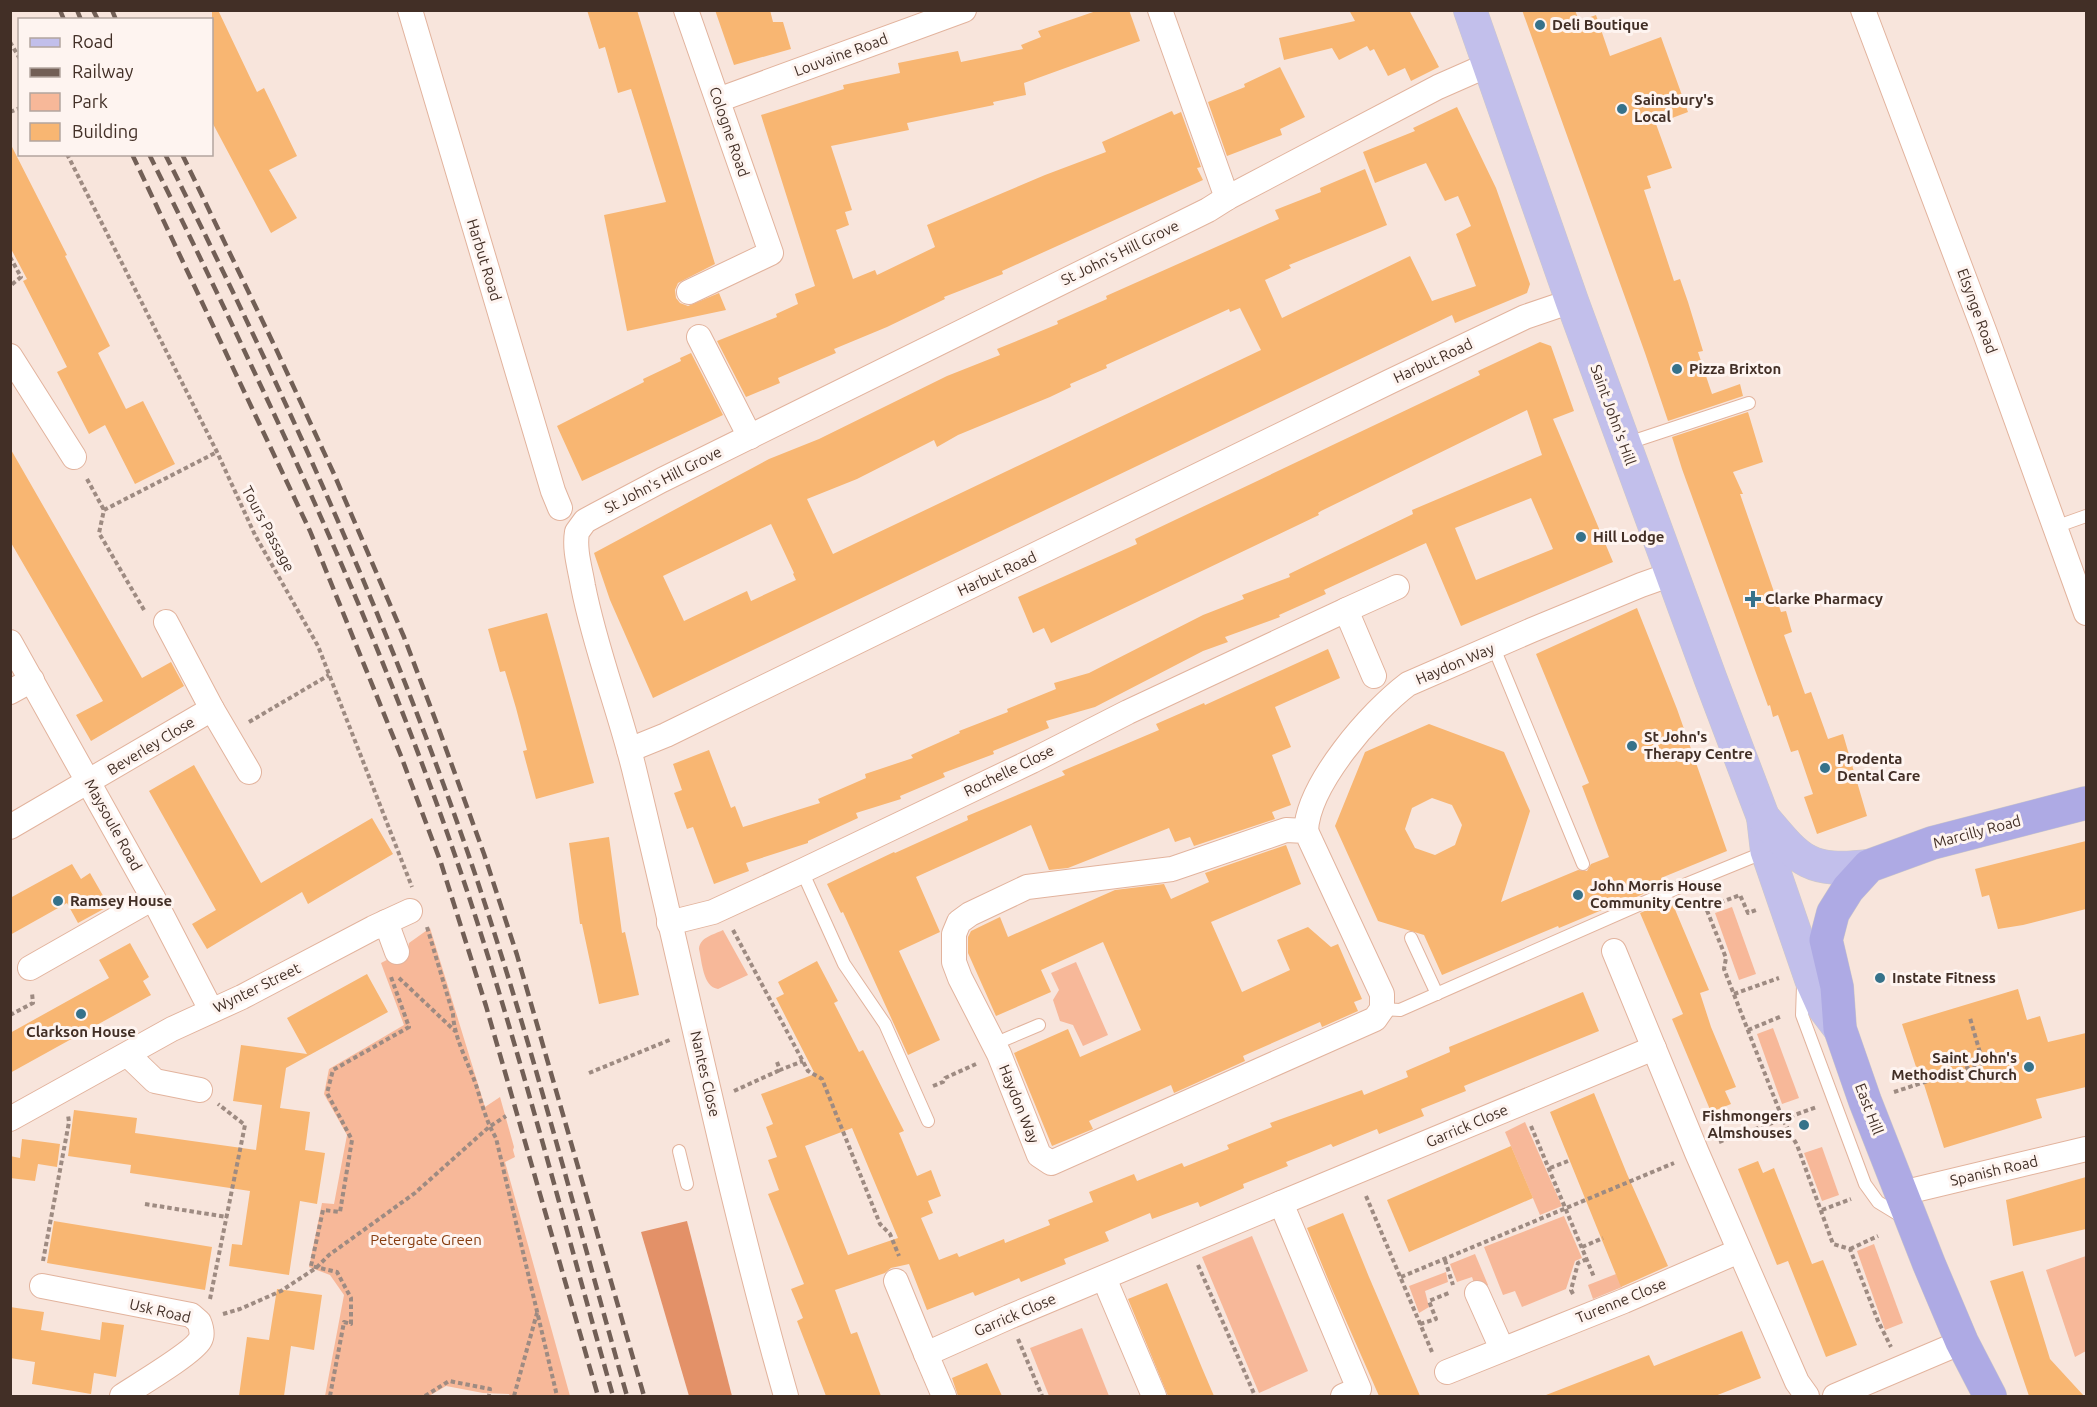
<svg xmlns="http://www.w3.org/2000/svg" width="2097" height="1407" font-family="Ubuntu,sans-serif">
  <rect width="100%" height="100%" fill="#f8e5dc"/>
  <g fill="#f7b899">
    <polygon points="1732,907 1756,974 1739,980 1715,913"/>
    <polygon points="430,928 485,1107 500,1097 514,1147 513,1150 515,1157 505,1162 570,1396 510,1396 509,1394 483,1393 446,1386 429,1396 325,1396 344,1295 330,1275 309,1267 322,1203 334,1204 347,1135 324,1094 329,1069 404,1025 381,963 408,949 409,943"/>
    <path d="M723 930 748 975 718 989C703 987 702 962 699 949 700 937 713 935 723 930Z"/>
    <polygon points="1076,962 1108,1035 1083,1046 1073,1025 1060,1021 1053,1000 1059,990 1051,973"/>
    <polygon points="1773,1028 1799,1098 1782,1104 1757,1034"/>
    <polygon points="1525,1122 1562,1206 1540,1215 1505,1132"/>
    <polygon points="1822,1147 1839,1195 1822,1201 1804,1153"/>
    <polygon points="1564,1216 1582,1258 1575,1261 1566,1289 1522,1307 1515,1291 1503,1295 1484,1247"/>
    <polygon points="1252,1236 1308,1371 1259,1393 1202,1257"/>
    <polygon points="1874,1244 1903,1323 1885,1330 1857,1251"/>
    <polygon points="1475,1254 1488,1285 1476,1289 1472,1277 1457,1282 1450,1264"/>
    <polygon points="2086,1256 2086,1351 2075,1357 2046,1270"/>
    <polygon points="1446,1272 1448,1282 1425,1291 1429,1307 1419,1313 1409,1286"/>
    <polygon points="1616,1274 1622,1287 1593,1299 1588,1285"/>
    <polygon points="1082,1328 1109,1396 1049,1396 1030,1348"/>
  </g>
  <polygon fill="#e39168" points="687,1221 732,1396 689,1396 641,1232"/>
  <g fill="#f8b672" fill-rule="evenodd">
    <polygon points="212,10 218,10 257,92 264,88 297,156 269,170 297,218 271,233 212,122"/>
    <polygon points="587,10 637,10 715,264 678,283 675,290 676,298 680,303 688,306 719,293 726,310 627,331 604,215 666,202 631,89 618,93 605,47 599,49"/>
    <polygon points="715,10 770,10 773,22 783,22 791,49 734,65"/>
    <polygon points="1099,10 1129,10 1140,41 1024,83 1026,95 993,102 994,105 907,123 909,130 831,146 852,210 845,212 849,225 836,230 853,279 875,270 877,275 935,247 927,225 1045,175 1106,152 1102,142 1172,111 1174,115 1181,112 1201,167 1197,168 1203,180 1002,271 1003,274 944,297 945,299 887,327 834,349 836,353 778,378 780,383 746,397 717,341 777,317 776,314 798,304 795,294 815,286 761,115 844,89 843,85 900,73 898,63 958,51 961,62 1023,49 1021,45 1041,37 1038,31"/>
    <polygon points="1349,10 1409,10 1439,67 1411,81 1405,68 1388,76 1374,49 1370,51 1367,46 1339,60 1332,48 1284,60 1279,38 1355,21"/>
    <polygon points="1522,10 1575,10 1579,21 1596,15 1610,56 1661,37 1688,112 1656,124 1672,168 1647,176 1651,188 1644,190 1674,281 1680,279 1688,302 1703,351 1698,352 1712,394 1740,384 1743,396 1668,421 1645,353"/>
    <polygon points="1280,67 1305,117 1280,129 1282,135 1227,156 1208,102 1245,87 1244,84"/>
    <path d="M1457 107 1496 188 1530 284 1527 293 1455 323 1452 315 653 698 610 600 594 553 769 459 819 439 947 376 1000 355 997 349 1058 324 1057 321 1107 299 1106 296 1279 219 1275 210 1321 192 1320 188 1365 169 1387 225 1289 265 1291 268 1265 280 1282 318 1410 256 1432 301 1476 286 1456 234 1471 226 1458 196 1445 201 1426 163 1375 183 1363 152 1415 131 1413 128ZM1240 308 1261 350 833 554 807 499 857 479 934 440 937 447 958 435 1050 397 1071 387 1070 384 1107 368 1106 365 1229 309 1230 312ZM771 524 794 573 793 574 796 580 751 601 747 591 684 621 663 576Z"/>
    <polygon points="10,143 67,255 65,256 110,346 98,353 126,409 143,401 175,464 135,484 105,425 89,434 57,372 67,367 23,281 27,279 10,247"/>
    <path d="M1540 342 1551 346 1574 411 1553 419 1613 562 1461 626 1426 543 1324 590 1326 594 1279 615 1280 617 1225 637 1228 642 1203 651 1095 707 1046 721 1049 728 993 751 994 754 943 773 945 777 900 796 901 799 856 813 858 818 808 841V843L746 863 749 871 714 884 693 827 687 829 674 793 682 790 673 764 709 750 731 808 735 806 743 827 820 803 818 799 866 778 865 774 913 758 911 755 960 733 959 731 1008 712 1007 709 1056 689 1054 683 1089 673 1203 615 1244 599 1242 595 1290 577 1289 574 1413 514 1412 510 1542 455 1527 410 1321 511 1318 513 1319 515 1051 643 1044 628 1033 633 1018 597 1137 544 1135 539 1480 375 1478 371ZM1531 498 1553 549 1476 580 1455 528Z"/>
    <polygon points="691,353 723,415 582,481 557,426 644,382 643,379 681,361 680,358"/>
    <polygon points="1748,412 1763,462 1733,472 1743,494 1740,494 1781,612 1786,611 1792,632 1784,635 1805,694 1811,692 1828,739 1843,734 1867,816 1817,834 1804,797 1813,794 1798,750 1791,752 1778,715 1773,717 1770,705 1768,706 1682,469 1672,437"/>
    <polygon points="10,448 142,678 171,662 184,686 91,741 76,715 103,701 10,541"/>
    <path d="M1637 608 1677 709 1727 851 1661 878 1664 885 1634 898 1633 897 1559 928 1558 926 1442 975 1424 935 1378 921 1335 826 1365 752 1429 724 1504 752 1530 811 1501 902 1578 870 1587 871 1591 864 1609 857 1582 786 1589 783 1536 654ZM1432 798 1452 805 1462 825 1455 845 1435 855 1415 848 1405 829 1412 808Z"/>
    <polygon points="547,613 594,783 536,799 523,751 527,750 516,708 505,671 500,672 488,629"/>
    <polygon points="1328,649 1340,678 1275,707 1291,747 1272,755 1291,805 1272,812 1275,819 1194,846 1190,837 1175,842 1169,828 1068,868 1049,870 1031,825 916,877 940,932 899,951 940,1040 908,1055 843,912 841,913 827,884 894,852 895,853 968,820 967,816 1065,775 1062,771 1159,730 1156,724 1204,703 1205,705"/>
    <polygon points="194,765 261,883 372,818 393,854 308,904 302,892 207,949 192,924 216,910 149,791"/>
    <polygon points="609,837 622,933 625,932 639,995 599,1004 582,924 580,924 569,843"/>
    <polygon points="2086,841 2086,909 2023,925 1998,929 1989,895 1982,897 1975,869"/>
    <polygon points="1286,845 1301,884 1211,922 1242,992 1290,970 1277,940 1308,927 1331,947 1338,944 1362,999 1354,1002 1358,1011 1322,1027 1320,1022 1243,1056 1245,1061 1174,1093 1171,1085 1089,1121 1093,1129 1052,1146 1014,1053 1068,1029 1080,1057 1141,1030 1103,942 1041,970 1051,992 996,1016 968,953 968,937 971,931 1000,917 1008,937 1115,890 1164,884 1171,899 1209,882 1205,873"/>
    <polygon points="72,864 81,879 90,873 109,906 78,923 67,903 10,935 10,898"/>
    <polygon points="1671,900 1709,990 1700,993 1711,1027 1736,1087 1725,1091 1731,1104 1711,1112 1672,1019 1683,1014 1640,913"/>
    <polygon points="130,943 149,977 143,981 151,995 10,1073 10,1033 109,978 99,960"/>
    <path d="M817 961 838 1001 834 1003 859 1052 863 1050 904 1131 899 1133 917 1176 931 1170 941 1196 928 1201 933 1213 921 1218 939 1260 957 1253 959 1257 1004 1239 1005 1243 1050 1225 1048 1220 1093 1202 1089 1192 1134 1174 1137 1181 1182 1163 1184 1167 1229 1149 1227 1145 1272 1127 1270 1123 1362 1090 1364 1095 1408 1077 1406 1071 1450 1052 1449 1047 1583 992 1599 1031 1464 1086 1466 1091 1421 1109 1424 1116 1379 1134 1377 1129 1333 1147 1331 1144 1309 1153 1286 1162 1288 1166 1243 1184 1244 1188 1200 1207 1198 1202 1152 1219 1150 1213 1105 1232 1109 1241 1064 1259 1066 1264 1021 1282 1019 1278 975 1296 973 1292 927 1310 909 1264 891 1268 885 1273 835 1290 851 1334 857 1332 881 1396H826L797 1321 803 1318 791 1289 804 1284 768 1194 779 1190 768 1160 777 1157 766 1127 773 1124 761 1094 815 1074 776 998 784 994 778 982ZM852 1128 898 1238 848 1255 805 1146Z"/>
    <polygon points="367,974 388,1012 286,1068 280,1108 310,1112 305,1150 325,1153 317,1204 300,1201 289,1275 229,1266 232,1244 242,1245 250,1191 130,1173 131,1165 68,1156 74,1110 137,1118 135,1133 256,1150 262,1105 233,1101 241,1045 307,1054 287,1018"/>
    <polygon points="2018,989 2027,1020 2040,1016 2048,1042 2086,1033 2086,1087 2036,1099 2042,1118 1944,1148 1921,1075 1919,1076 1902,1024"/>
    <polygon points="1594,1093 1627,1174 1668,1266 1621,1287 1550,1112"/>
    <polygon points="22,1139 60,1144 57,1167 38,1164 35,1181 10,1178 10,1156 20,1158"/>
    <polygon points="1511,1146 1533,1198 1409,1252 1387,1200"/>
    <polygon points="1758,1161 1763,1173 1774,1168 1812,1264 1823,1260 1857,1345 1826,1357 1788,1261 1777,1265 1738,1169"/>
    <polygon points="2086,1177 2086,1229 2013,1246 2006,1200"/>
    <polygon points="1343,1213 1369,1277 1420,1396 1379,1396 1332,1289 1307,1228"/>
    <polygon points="54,1221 212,1247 205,1290 47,1263"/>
    <polygon points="2023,1271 2050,1359 2084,1396 2029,1396 1990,1281"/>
    <polygon points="1167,1283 1202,1368 1214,1396 1168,1396 1128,1299"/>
    <polygon points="277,1289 322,1295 314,1350 291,1346 284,1396 239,1396 247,1337 269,1340"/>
    <polygon points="10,1307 44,1312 41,1330 100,1340 102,1322 124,1325 116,1377 94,1373 91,1394 32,1384 35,1362 10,1358"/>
    <polygon points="1742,1331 1761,1378 1715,1396 1547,1396 1546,1395 1649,1355 1654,1366"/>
    <polygon points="987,1363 1002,1396 958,1396 952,1378"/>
  </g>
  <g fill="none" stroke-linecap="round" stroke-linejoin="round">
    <g stroke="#e2b39d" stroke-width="14">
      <g id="service">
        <polyline points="1625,444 1749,403"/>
        <polyline points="2055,527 2086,516"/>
        <polyline points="1494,648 1583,864"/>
        <polyline points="802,871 844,964 885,1024 928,1121"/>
        <polyline points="1411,938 1437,994"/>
        <polyline points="1803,986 1802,1015 1865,1184 1878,1202 1901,1216"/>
        <polyline points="1382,1009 1400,1010 1684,885 1765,852"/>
        <polyline points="994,1044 1039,1025"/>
        <polyline points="679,1151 687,1184"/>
      </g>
    </g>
    <g stroke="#e2b39d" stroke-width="26">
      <g id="minor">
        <polyline points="410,10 553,491 560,508"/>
        <polyline points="686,10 771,253 689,292"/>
        <polyline points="1160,10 1227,198"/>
        <polyline points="1863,10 1985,333 2086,613"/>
        <polyline points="718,100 964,10"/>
        <polyline points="699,337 750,437"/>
        <polyline points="10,356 74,457"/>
        <polyline points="1346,610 1397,587"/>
        <polyline points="10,642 153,898 211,1010"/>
        <polyline points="10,692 32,680"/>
        <polyline points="212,709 249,772"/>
        <polyline points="629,750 666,735 1389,382 1525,317 1572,301"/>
        <polyline points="10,827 212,709 166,622"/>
        <polygon points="1286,830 1306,831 1382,994 1382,1009 1375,1019 1051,1163 1039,1155 999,1054 960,978 954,962 954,934 959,922 970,914 1027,887 1172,869"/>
        <path d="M1306 831C1308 784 1371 712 1408 684L1532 630 1641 585 1672 574"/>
        <polyline points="386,922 397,952"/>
        <polyline points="669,923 713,912 802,871 1032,761 1128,712 1346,610 1374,676"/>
        <polyline points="1614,951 1697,1153 1797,1382 1807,1396"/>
        <polyline points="30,968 153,898"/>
        <polyline points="128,1055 155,1081 200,1090"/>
        <polyline points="10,1119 172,1029 242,997 373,928 410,911"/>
        <polyline points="1902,1193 2086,1149"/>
        <polyline points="1281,1203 1654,1048"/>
        <polyline points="1104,1278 1154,1396"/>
        <polyline points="896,1281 926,1354 1009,1317 1281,1203 1359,1389 1343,1396"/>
        <path d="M42 1286 191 1315 199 1322C201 1327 203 1335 200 1340 193 1353 137 1386 122 1396"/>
        <polyline points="1477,1293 1502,1349"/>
        <polyline points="926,1354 944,1396"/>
        <polyline points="1447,1372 1624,1301 1739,1251"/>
        <path d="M786 1396C727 1189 685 978 634 769 619 708 595 648 583 586 580 568 574 550 577 532L585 521 596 515 662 480 1208 210 1227 198 1438 87 1488 65"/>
        <polyline points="1835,1396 1962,1342"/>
      </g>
    </g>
    <g stroke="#cec9c7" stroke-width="34">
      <g id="primary">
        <polyline points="1470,10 1572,301 1711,680 1763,817 1767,851 1811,979 1824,1008 1840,1029"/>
        <path d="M1763 817C1800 861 1808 873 1869 866"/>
      </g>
    </g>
    <g stroke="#cec9c7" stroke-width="34">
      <polyline id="trunk" points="1990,1396 1962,1342 1929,1264 1865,1101 1840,1029 1837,987 1826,940 1833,913 1848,889 1869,866 1932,843 2086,803"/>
    </g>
    <g stroke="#9e8b82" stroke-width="4" stroke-dasharray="4.5 3" stroke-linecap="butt">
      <polyline points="10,42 20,59"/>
      <polyline points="10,112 20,108"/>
      <polyline points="67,154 217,452 255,535 318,646 412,887"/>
      <polyline points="10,257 21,277 10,286"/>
      <polyline points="87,479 104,510"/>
      <polyline points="144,610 99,533 104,510 217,452"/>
      <polyline points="249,722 329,675"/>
      <polyline points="1695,902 1706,908 1726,958 1724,969 1783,1120 1797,1145 1833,1244 1850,1249 1878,1321 1891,1347"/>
      <polyline points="1706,908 1740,895 1748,913 1756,910"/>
      <path d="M427 927 453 1014C454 1038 468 1062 476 1085 482 1104 486 1121 496 1138L557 1396"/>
      <polyline points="733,930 808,1071 822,1079 880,1224 890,1234 899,1256"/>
      <polyline points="399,978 455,1031"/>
      <polyline points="1734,994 1779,978"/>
      <polyline points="10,1015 33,1003 32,993"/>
      <polyline points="1748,1030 1782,1016"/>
      <polyline points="777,1062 780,1070 803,1061"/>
      <polyline points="589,1073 672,1039"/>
      <polyline points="933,1086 943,1082 945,1078 976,1064"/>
      <polyline points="734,1091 780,1070"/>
      <polyline points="1894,1092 1983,1063 1970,1018"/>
      <polyline points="1531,1126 1594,1277"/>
      <polyline points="1719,1142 1817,1107"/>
      <polyline points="1550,1168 1568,1161"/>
      <polyline points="1366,1196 1432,1352"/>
      <polyline points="145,1204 227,1217"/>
      <polyline points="1822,1210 1851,1199"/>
      <polyline points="1582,1247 1603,1238"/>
      <polyline points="1850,1249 1878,1236"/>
      <polyline points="1445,1260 1453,1285"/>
      <polyline points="43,1261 69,1122 68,1115"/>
      <polyline points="1198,1265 1255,1396"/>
      <polyline points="1401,1277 1674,1163"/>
      <polyline points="1573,1294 1571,1290 1578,1263 1587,1259"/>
      <polyline points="210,1299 245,1125 218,1104"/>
      <polyline points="223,1314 240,1309 281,1291 316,1268 329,1255 415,1193 489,1127 506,1116"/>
      <polyline points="1420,1324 1436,1319 1429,1301 1451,1292"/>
      <polyline points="1018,1339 1042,1396"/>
      <polyline points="330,1396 344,1322 351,1324 351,1298 337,1272 311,1266 323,1210 340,1212 352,1140 327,1093 333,1070 409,1027 391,977"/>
      <polyline points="425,1396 449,1381 490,1389 489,1395"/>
      <polyline points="514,1396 537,1313"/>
    </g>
    <use href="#service" stroke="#fff" stroke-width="12"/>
    <use href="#minor" stroke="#fff" stroke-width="24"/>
    <use href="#primary" stroke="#c2bfeb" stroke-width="33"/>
    <use href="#trunk" stroke="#aeaae4" stroke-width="33"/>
    <g stroke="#725f56" stroke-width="4.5" stroke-dasharray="12 6" stroke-linecap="butt">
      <polyline points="60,10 64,20"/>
      <polyline points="77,10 81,20"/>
      <polyline points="93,10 98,20"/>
      <polyline points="112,10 116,20"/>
      <polyline points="132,154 310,531 401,756 441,863 486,1006 598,1396"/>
      <path d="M149 154C184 224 218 294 251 365 335 542 412 722 473 909 525 1070 567 1234 613 1396"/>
      <path d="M165 154C277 377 381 604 463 839 527 1022 574 1211 627 1396"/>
      <polyline points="182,154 277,351 334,474 404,637 437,724 484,854 517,955 644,1396"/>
    </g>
  </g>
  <g fill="#36728a" stroke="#fef4f0" stroke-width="2">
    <circle cx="1540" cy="25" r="6"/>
    <circle cx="1622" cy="109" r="6"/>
    <circle cx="1677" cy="369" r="6"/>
    <circle cx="1581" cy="537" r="6"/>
    <path d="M1750 590h6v6h6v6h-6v6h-6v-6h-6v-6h6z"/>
    <circle cx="1632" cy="746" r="6"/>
    <circle cx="1825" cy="768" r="6"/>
    <circle cx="1578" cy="895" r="6"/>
    <circle cx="58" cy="901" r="6"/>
    <circle cx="1880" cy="978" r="6"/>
    <circle cx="81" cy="1014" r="6"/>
    <circle cx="2029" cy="1067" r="6"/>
    <circle cx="1804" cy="1125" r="6"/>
  </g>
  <g text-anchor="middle" stroke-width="6" stroke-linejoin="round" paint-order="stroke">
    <g font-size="15" font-weight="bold" fill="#422f26" stroke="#fef4f0" text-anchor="start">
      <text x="1552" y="30">Deli Boutique</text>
      <text x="1634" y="105">Sainsbury's<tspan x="1634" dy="17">Local</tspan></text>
      <text x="1689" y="374">Pizza Brixton</text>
      <text x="1593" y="542">Hill Lodge</text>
      <text x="1765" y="604">Clarke Pharmacy</text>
      <text x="1644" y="742">St John's<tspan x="1644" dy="17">Therapy Centre</tspan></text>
      <text x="1837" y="764">Prodenta<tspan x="1837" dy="17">Dental Care</tspan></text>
      <text x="1590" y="891">John Morris House<tspan x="1590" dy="17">Community Centre</tspan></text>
      <text x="70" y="906">Ramsey House</text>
      <text x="1892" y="983">Instate Fitness</text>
      <text x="81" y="1037" text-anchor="middle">Clarkson House</text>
      <text x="2017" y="1063" text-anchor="end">Saint John's<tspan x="2017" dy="17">Methodist Church</tspan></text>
      <text x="1792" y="1121" text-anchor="end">Fishmongers<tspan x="1792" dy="17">Almshouses</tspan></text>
    </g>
    <g font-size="15" fill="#422f26" stroke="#fef4f0">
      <text transform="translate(841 55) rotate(-20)" y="5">Louvaine Road</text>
      <text transform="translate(729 132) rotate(71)" y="5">Cologne Road</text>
      <text transform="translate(1120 253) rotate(-26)" y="5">St John's Hill Grove</text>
      <text transform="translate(484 260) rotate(73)" y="5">Harbut Road</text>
      <text transform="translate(1977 311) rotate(70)" y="5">Elsynge Road</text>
      <text transform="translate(1433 361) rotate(-25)" y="5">Harbut Road</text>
      <text transform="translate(1613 415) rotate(70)" y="5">Saint John's Hill</text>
      <text transform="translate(663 480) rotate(-27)" y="5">St John's Hill Grove</text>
      <text transform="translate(268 529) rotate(62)" y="5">Tours Passage</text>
      <text transform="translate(997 574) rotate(-25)" y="5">Harbut Road</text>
      <text transform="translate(1455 664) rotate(-23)" y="5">Haydon Way</text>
      <text transform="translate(151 746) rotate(-31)" y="5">Beverley Close</text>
      <text transform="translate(1009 771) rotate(-26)" y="5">Rochelle Close</text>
      <text transform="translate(113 825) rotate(61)" y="5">Maysoule Road</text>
      <text transform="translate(1977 832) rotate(-15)" y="5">Marcilly Road</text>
      <text transform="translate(257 988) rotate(-26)" y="5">Wynter Street</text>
      <text transform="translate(705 1074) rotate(77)" y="5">Nantes Close</text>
      <text transform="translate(1019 1104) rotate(68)" y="5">Haydon Way</text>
      <text transform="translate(1869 1109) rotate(69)" y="5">East Hill</text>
      <text transform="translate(1467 1126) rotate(-23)" y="5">Garrick Close</text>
      <text transform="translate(1994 1171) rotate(-13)" y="5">Spanish Road</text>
      <text transform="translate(1621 1301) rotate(-22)" y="5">Turenne Close</text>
      <text transform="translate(160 1311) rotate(13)" y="5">Usk Road</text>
      <text transform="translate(1015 1315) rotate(-23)" y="5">Garrick Close</text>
    </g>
    <g font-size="15" fill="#863c0f" stroke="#fef4f0">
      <text x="426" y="1245">Petergate Green</text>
    </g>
  </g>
  <rect width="2097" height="1407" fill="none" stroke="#422f26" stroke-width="24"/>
  <rect x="18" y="18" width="195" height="138" fill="#fef4f0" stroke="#b3a59f" stroke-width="1.5"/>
  <rect x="30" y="38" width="30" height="9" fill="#c2bfeb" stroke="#b3a59f" stroke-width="1.5"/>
  <text x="72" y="48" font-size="18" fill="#422f26">Road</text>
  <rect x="30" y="68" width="30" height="9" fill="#725f56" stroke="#b3a59f" stroke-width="1.5"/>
  <text x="72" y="78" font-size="18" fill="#422f26">Railway</text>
  <rect x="30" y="93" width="30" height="18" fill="#f7b899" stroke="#b3a59f" stroke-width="1.5"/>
  <text x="72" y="108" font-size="18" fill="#422f26">Park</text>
  <rect x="30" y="123" width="30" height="18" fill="#f8b672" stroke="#b3a59f" stroke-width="1.5"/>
  <text x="72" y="138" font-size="18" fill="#422f26">Building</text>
</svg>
